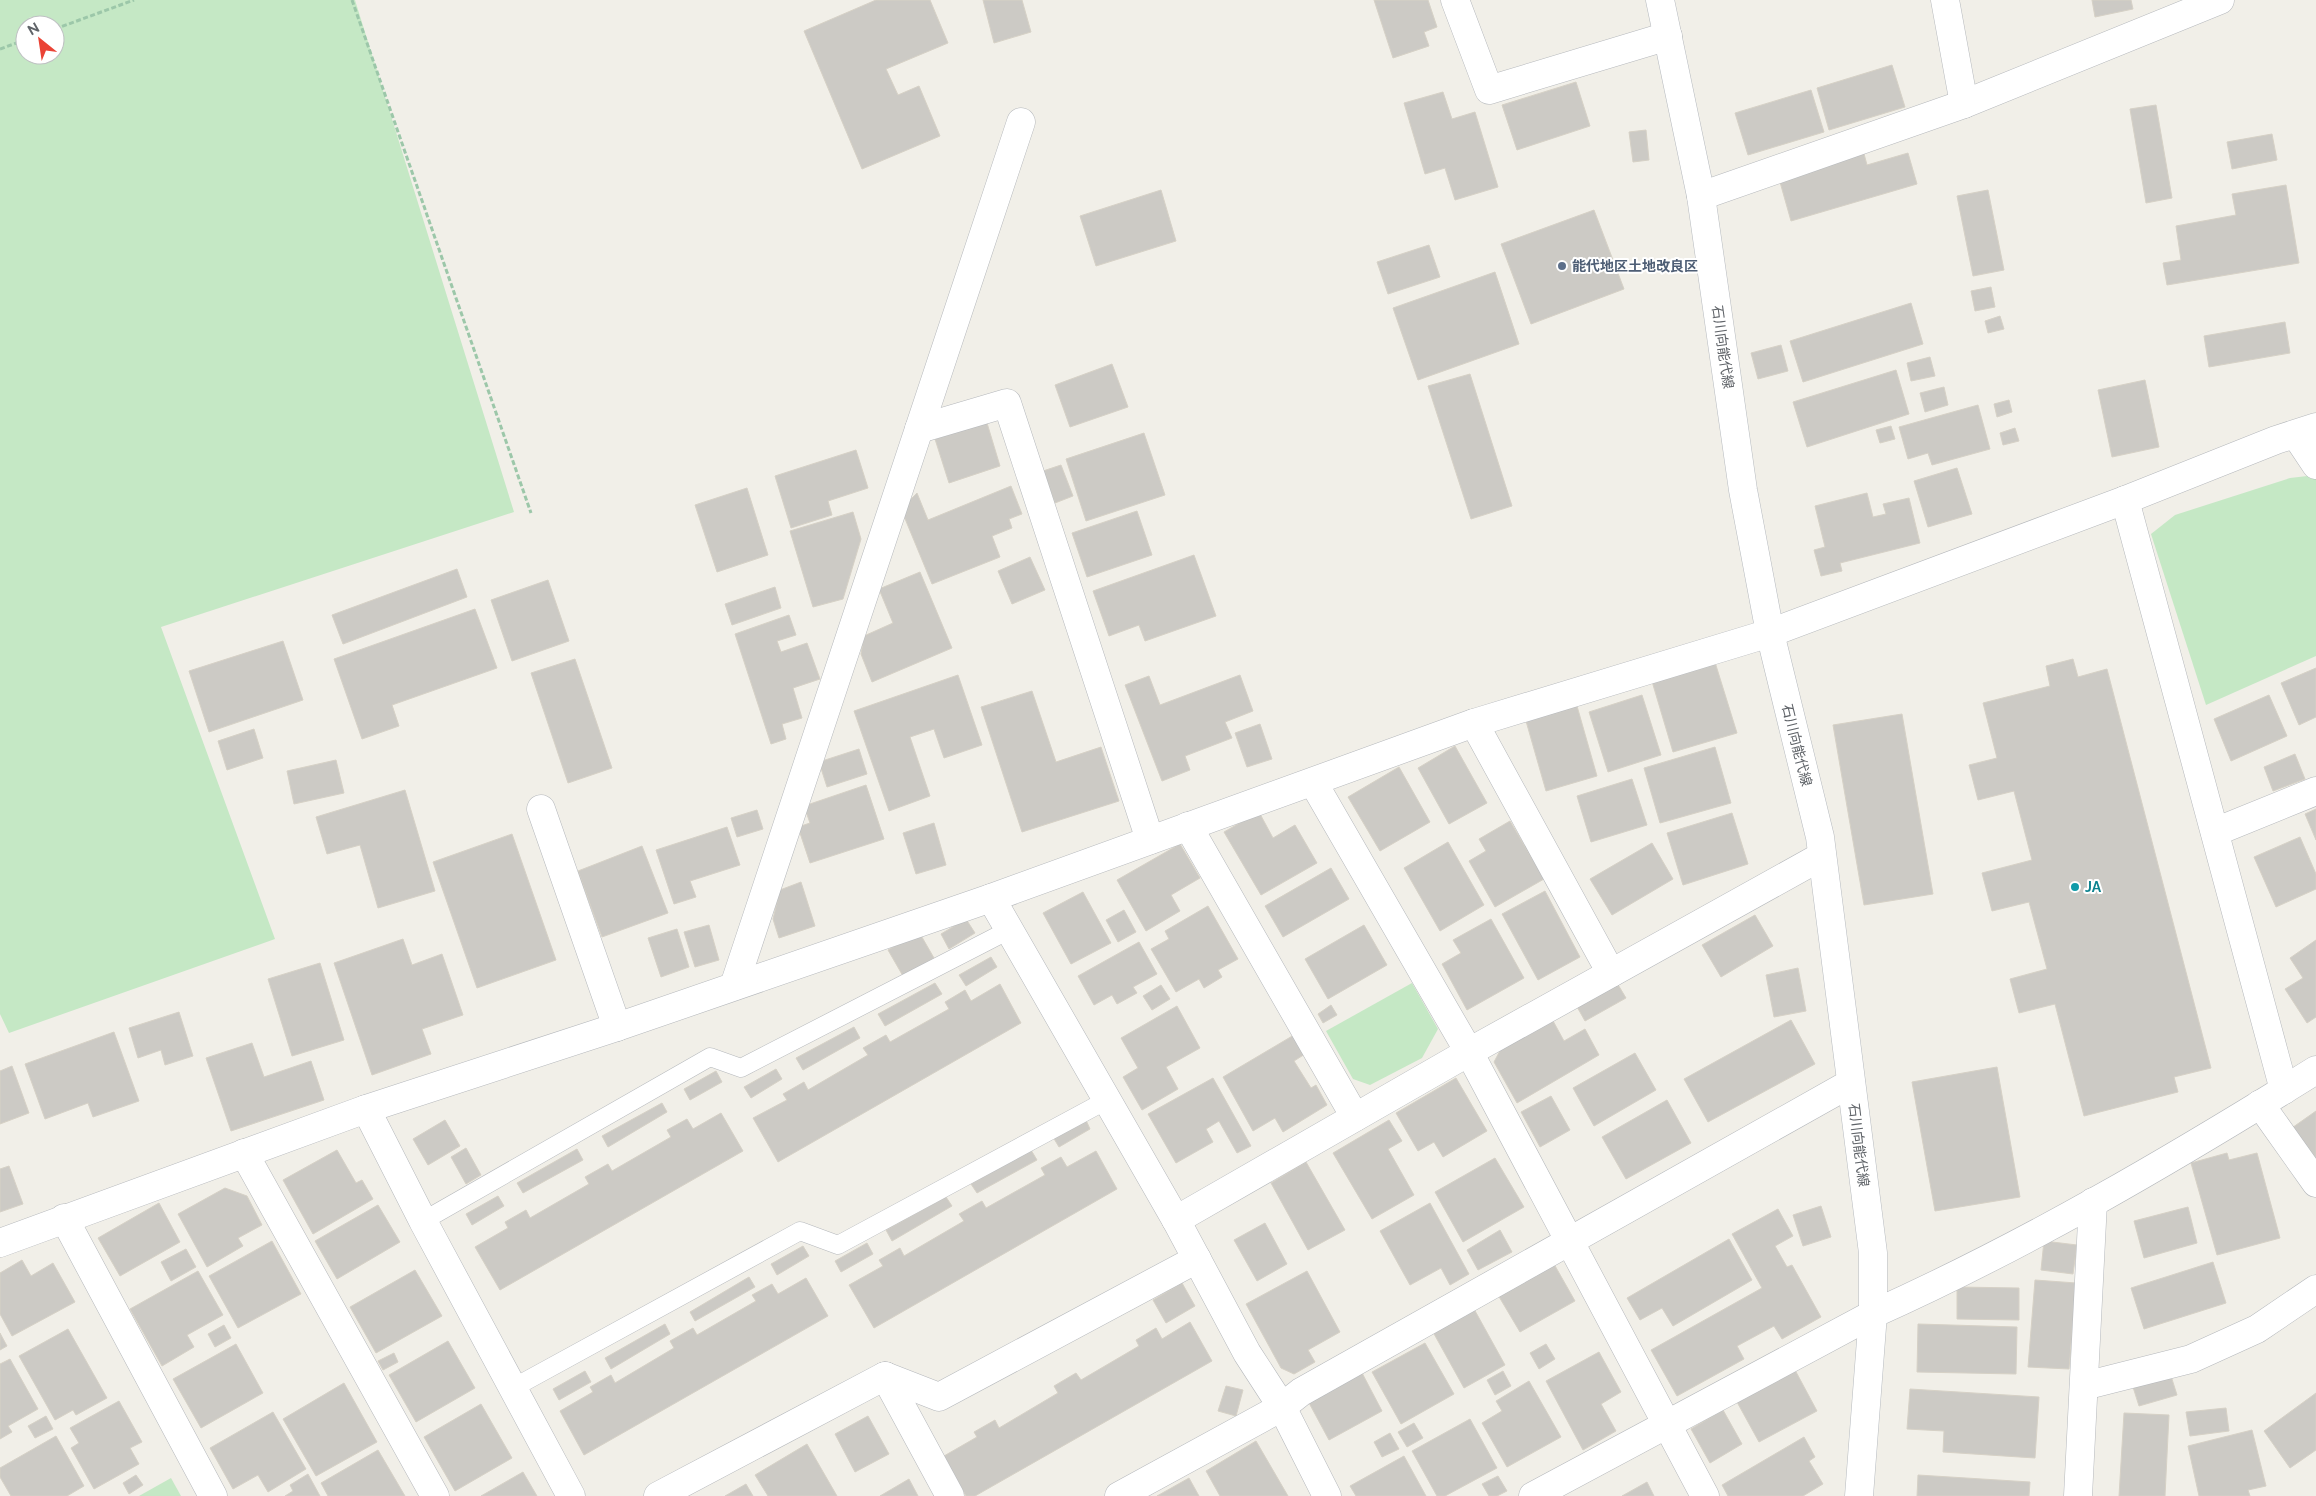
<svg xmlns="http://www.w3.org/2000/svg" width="2316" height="1496" font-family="Raleway,'Noto Sans JP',sans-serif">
  <rect width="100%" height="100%" fill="#f1efe8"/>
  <g fill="#c5e8c5" fill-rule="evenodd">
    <path d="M0 0H355L514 512 161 627 275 939 9 1033 0 1014ZM25 25H55V55H25Z"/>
    <polygon points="2316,475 2316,656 2206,705 2151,534 2175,515 2290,478"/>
    <polygon points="1412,983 1438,1029 1422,1058 1370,1085 1353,1079 1326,1031"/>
    <polygon points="171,1478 181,1496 139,1496"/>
  </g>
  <g fill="#cccac5" stroke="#d6d1c6">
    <polygon points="876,0 930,0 948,43 886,69 898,95 919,86 940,136 862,169 804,31"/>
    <polygon points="983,0 1022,0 1031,32 994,43"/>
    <polygon points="1374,0 1428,0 1437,27 1424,32 1429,46 1393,58"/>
    <polygon points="2092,0 2131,0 2133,9 2095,17"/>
    <polygon points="1892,65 1905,107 1829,130 1817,88"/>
    <polygon points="1576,82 1590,126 1517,150 1502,105"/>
    <polygon points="1811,90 1824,132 1748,155 1735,113"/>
    <polygon points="1443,92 1452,119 1475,112 1498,187 1455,200 1445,168 1425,174 1404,103"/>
    <polygon points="2156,105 2172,198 2146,203 2130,109"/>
    <polygon points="1646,130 1649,160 1633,162 1629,132"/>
    <polygon points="2272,134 2277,160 2232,169 2227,142"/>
    <polygon points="1863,150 1867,165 1908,153 1917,184 1791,221 1778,175"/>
    <polygon points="2286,185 2299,263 2167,285 2163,263 2181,260 2176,226 2236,215 2232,194"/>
    <polygon points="1161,190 1176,241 1096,266 1080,216"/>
    <polygon points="1988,190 2004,270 1973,276 1957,196"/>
    <polygon points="1594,210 1624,289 1531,324 1501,244"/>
    <polygon points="1429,245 1440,277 1388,294 1377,262"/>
    <polygon points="1495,272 1519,344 1418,380 1393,308"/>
    <polygon points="1991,287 1995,307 1975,311 1971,291"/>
    <polygon points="1911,303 1923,344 1803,382 1790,341"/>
    <polygon points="2000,316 2004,329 1988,333 1985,321"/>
    <polygon points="2285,322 2290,353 2209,367 2204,336"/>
    <polygon points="1781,345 1788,371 1758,379 1751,353"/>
    <polygon points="1930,357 1935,376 1911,381 1907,363"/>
    <polygon points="1112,364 1128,407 1070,427 1055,385"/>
    <polygon points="1896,370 1909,414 1807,447 1793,402"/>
    <polygon points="1470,374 1512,506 1471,519 1428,386"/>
    <polygon points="2145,380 2159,447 2112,457 2098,390"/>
    <polygon points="1944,387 1948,405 1925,412 1920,393"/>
    <polygon points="2009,400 2012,412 1997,417 1994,404"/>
    <polygon points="1978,405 1990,449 1932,465 1928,453 1908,459 1899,427"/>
    <polygon points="987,423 1000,466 949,483 935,439"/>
    <polygon points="1891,426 1895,439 1880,443 1876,430"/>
    <polygon points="2015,428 2019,441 2003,445 2000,433"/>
    <polygon points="1144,433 1165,495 1086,521 1066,459"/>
    <polygon points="856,450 868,488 828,501 832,515 791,528 775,476"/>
    <polygon points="1061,465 1073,496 1055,503 1043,471"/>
    <polygon points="1957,468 1972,514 1928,527 1914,481"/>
    <polygon points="1011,486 1022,514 1009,519 1012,528 992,536 1000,557 932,584 901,509 917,493 928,520"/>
    <polygon points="747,488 768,555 717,572 695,505"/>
    <polygon points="1867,493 1873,517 1886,514 1883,504 1909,498 1920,543 1840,563 1842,571 1821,576 1814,550 1825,547 1815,506"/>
    <polygon points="1137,511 1152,555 1087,577 1072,533"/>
    <polygon points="853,512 861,539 843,599 813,607 790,531"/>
    <polygon points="1194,555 1216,616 1145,641 1139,625 1109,636 1093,591"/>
    <polygon points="1030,557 1045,590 1012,604 998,571"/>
    <polygon points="457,569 467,597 343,644 332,615"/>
    <polygon points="920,572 952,648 872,682 861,654 864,636 893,623 879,589"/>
    <polygon points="548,580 569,641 512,661 491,600"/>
    <polygon points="775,587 781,608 732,625 725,604"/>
    <polygon points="475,609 497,668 392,705 399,726 362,739 334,659"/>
    <polygon points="789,615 796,635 777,641 781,652 807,643 820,679 793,688 802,718 782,724 786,739 771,744 735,634"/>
    <polygon points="283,641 303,700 209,732 189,671"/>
    <polygon points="575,659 612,768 568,783 531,673"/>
    <polygon points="1714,659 1737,733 1673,752 1651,678"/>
    <polygon points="2073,659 2078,677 2107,669 2211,1068 2174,1077 2178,1092 2084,1116 2055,1004 2019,1013 2010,979 2047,969 2029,902 1992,911 1982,873 2032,860 2014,791 1978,800 1969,765 1997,758 1983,703 2050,686 2046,666"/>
    <polygon points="2316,668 2316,717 2299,725 2281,683"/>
    <polygon points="958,675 982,745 944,758 934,729 910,737 930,796 889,811 854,711"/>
    <polygon points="1240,675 1253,711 1225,722 1232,738 1185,756 1190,770 1162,781 1125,685 1149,676 1160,705"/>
    <polygon points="1032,691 1056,762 1101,747 1119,801 1022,832 981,707"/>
    <polygon points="1642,695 1661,755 1608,772 1589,712"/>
    <polygon points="2269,695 2287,736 2231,761 2214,719"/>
    <polygon points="1577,706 1597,776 1546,791 1526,721"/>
    <polygon points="1902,714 1933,894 1864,905 1833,725"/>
    <polygon points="1260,724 1272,759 1247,767 1235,733"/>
    <polygon points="254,729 263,758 227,770 218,741"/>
    <polygon points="1455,746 1487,803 1449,824 1418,768"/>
    <polygon points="1715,747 1731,803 1660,823 1644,768"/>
    <polygon points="859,749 867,774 827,787 819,762"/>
    <polygon points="2295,754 2305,779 2273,791 2264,767"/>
    <polygon points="336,760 344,793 294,804 287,771"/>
    <polygon points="1399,767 1430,822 1380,851 1348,797"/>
    <polygon points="1632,779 1647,825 1591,842 1577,796"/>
    <polygon points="866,785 884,839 810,863 798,827 810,823 804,806"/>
    <polygon points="405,790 435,891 378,908 360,845 327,854 316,817"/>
    <polygon points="2316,809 2316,840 2305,814"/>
    <polygon points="757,810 763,829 737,837 731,818"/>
    <polygon points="1259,812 1273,838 1295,825 1317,863 1261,895 1224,832"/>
    <polygon points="1732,813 1748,864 1683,885 1667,833"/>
    <polygon points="1510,821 1544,879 1495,907 1469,861 1486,851 1479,839"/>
    <polygon points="934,823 946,865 916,874 903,833"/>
    <polygon points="727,827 740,865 690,881 696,897 674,904 656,850"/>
    <polygon points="512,834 556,960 477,988 433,862"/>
    <polygon points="2300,837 2316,874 2316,889 2276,907 2254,857"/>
    <polygon points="1448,842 1484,905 1440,931 1404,868"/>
    <polygon points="1652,843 1673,879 1612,915 1590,879"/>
    <polygon points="1180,844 1200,878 1171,895 1180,911 1146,931 1117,880"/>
    <polygon points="642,846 668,913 602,937 578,871"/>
    <polygon points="1331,868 1349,899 1283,937 1265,906"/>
    <polygon points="801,882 815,926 779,938 773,919 780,890"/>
    <polygon points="1545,891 1580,957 1538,980 1502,914"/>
    <polygon points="1083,892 1111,943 1071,964 1043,913"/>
    <polygon points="1208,906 1238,959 1218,970 1222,977 1204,988 1199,979 1176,992 1151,949 1169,939 1165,931"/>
    <polygon points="1124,910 1136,932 1118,942 1106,920"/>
    <polygon points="1755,915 1773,946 1721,977 1702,945"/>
    <polygon points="966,919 975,933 949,949 941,934"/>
    <polygon points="1491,919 1524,978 1467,1010 1442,964 1461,953 1453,940"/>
    <polygon points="709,925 719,960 695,967 684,932"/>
    <polygon points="1364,925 1387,965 1328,999 1305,959"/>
    <polygon points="677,929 689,967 661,977 648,938"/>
    <polygon points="919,932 934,958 903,976 888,950"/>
    <polygon points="403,939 412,965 442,954 463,1015 422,1029 431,1054 372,1075 334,963"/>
    <polygon points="2316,940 2316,1017 2307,1023 2285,989 2303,978 2290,958"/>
    <polygon points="1139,942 1157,974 1133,987 1137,993 1117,1004 1112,995 1094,1005 1078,976"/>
    <polygon points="991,957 997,967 966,986 959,975"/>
    <polygon points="320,963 344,1040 292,1056 268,979"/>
    <polygon points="1798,968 1806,1011 1774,1017 1766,975"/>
    <polygon points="935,983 942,994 885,1026 878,1014"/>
    <polygon points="1617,983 1626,998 1585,1021 1576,1005"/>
    <polygon points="1000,984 1021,1023 778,1162 753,1118 787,1100 783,1094 804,1082 808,1090 868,1055 863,1048 886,1035 890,1042 949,1009 945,1002 965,990 971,1001"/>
    <polygon points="1161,985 1170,999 1152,1010 1143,996"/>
    <polygon points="1331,1005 1337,1015 1323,1023 1318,1014"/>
    <polygon points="1177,1006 1200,1048 1166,1067 1178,1089 1142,1110 1123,1077 1138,1068 1121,1038"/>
    <polygon points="179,1012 193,1056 165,1065 161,1050 138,1058 129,1028"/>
    <polygon points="1552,1019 1564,1041 1585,1029 1599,1055 1517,1103 1494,1062 1502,1047"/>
    <polygon points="1791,1020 1815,1064 1708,1122 1684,1079"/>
    <polygon points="854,1027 860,1038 803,1070 796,1058"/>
    <polygon points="114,1032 139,1101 93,1117 88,1103 45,1119 25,1064"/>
    <polygon points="1294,1035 1305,1054 1294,1061 1311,1088 1316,1085 1327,1105 1283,1132 1275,1118 1253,1131 1223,1077"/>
    <polygon points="252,1043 264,1077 311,1061 324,1100 231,1131 206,1058"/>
    <polygon points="1635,1053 1656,1090 1594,1126 1573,1088"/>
    <polygon points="12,1066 29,1113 0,1124 0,1071"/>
    <polygon points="1997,1067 2020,1197 1935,1211 1912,1082"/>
    <polygon points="776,1069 782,1079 751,1098 744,1087"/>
    <polygon points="716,1071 722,1082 690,1100 684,1089"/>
    <polygon points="1213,1078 1251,1146 1237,1153 1219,1121 1206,1129 1213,1142 1176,1163 1148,1114"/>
    <polygon points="1456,1078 1487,1131 1443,1157 1434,1142 1418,1151 1396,1113"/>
    <polygon points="1551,1096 1570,1130 1540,1147 1521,1112"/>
    <polygon points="1667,1100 1691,1143 1626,1179 1602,1137"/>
    <polygon points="662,1103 667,1112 608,1147 602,1136"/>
    <polygon points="2316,1111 2316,1170 2289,1130"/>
    <polygon points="721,1113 743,1151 500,1290 475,1247 508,1228 505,1222 526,1210 530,1218 589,1184 585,1177 608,1164 612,1171 671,1137 667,1130 687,1119 693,1129"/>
    <polygon points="1085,1118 1090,1129 1059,1147 1053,1137"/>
    <polygon points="445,1120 460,1146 428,1165 413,1139"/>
    <polygon points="1389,1120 1402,1141 1388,1149 1414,1195 1372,1219 1333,1153"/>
    <polygon points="466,1148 481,1175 466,1184 451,1157"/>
    <polygon points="577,1149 583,1160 523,1193 517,1183"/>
    <polygon points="337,1150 356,1183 362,1180 373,1199 313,1234 283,1180"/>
    <polygon points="1031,1150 1037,1160 977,1193 971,1184"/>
    <polygon points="1096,1151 1117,1189 874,1328 849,1285 883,1266 879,1260 900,1248 904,1256 964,1221 959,1214 982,1201 986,1208 1045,1175 1041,1168 1061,1157 1067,1167"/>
    <polygon points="2227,1153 2229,1160 2257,1153 2280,1238 2217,1255 2191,1163"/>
    <polygon points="1495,1158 1524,1207 1463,1242 1435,1192"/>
    <polygon points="1306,1162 1345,1230 1308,1250 1271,1183"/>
    <polygon points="9,1166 23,1204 0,1212 0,1169"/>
    <polygon points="225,1188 247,1196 262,1225 238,1238 243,1246 207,1267 178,1214"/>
    <polygon points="498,1196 504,1206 472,1225 466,1214"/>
    <polygon points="946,1197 952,1206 892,1241 886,1230"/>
    <polygon points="159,1203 180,1242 120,1276 98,1238"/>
    <polygon points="1430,1203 1469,1274 1450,1285 1441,1268 1410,1285 1380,1231"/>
    <polygon points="378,1205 400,1242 337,1279 315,1241"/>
    <polygon points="1821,1206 1831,1237 1803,1246 1793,1215"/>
    <polygon points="2188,1207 2197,1243 2144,1258 2134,1221"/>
    <polygon points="1778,1209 1793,1236 1775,1246 1787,1267 1792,1265 1821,1317 1782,1339 1774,1326 1737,1346 1744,1359 1677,1396 1651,1350 1762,1288 1732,1234"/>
    <polygon points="1265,1223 1287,1264 1257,1281 1234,1240"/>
    <polygon points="1500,1230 1512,1252 1478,1270 1467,1250"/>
    <polygon points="1729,1239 1752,1280 1673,1326 1662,1308 1640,1320 1627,1298"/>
    <polygon points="272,1241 301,1294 238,1328 209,1276"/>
    <polygon points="2044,1241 2077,1245 2073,1274 2041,1270"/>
    <polygon points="867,1243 873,1254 841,1272 835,1261"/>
    <polygon points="803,1246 809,1256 777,1275 771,1264"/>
    <polygon points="186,1249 196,1267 171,1281 161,1262"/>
    <polygon points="22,1260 31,1276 53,1263 75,1302 12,1336 0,1314 0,1273"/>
    <polygon points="2213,1262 2226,1303 2144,1329 2131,1288"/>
    <polygon points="1554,1264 1575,1301 1520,1332 1498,1295"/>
    <polygon points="415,1270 442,1316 376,1353 350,1307"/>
    <polygon points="198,1271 223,1315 187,1335 194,1347 162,1366 130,1309"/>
    <polygon points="1307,1271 1340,1332 1308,1350 1315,1362 1294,1374 1281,1368 1246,1304"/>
    <polygon points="749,1277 755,1287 695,1321 690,1312"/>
    <polygon points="806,1278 828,1316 584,1455 560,1411 593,1392 590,1387 611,1375 615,1383 674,1348 670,1341 693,1328 697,1335 756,1301 752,1295 772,1284 778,1294"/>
    <polygon points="2035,1280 2076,1283 2069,1369 2028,1367"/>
    <polygon points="1182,1283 1195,1306 1166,1323 1153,1300"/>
    <polygon points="1957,1287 2019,1288 2019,1320 1957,1319"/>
    <polygon points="1474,1309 1505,1365 1464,1388 1433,1332"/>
    <polygon points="1190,1322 1212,1361 975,1496 966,1496 944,1456 977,1437 974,1432 995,1420 999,1428 1058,1393 1054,1386 1076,1373 1081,1380 1139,1346 1136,1340 1156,1328 1162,1339"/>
    <polygon points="665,1324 670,1334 611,1369 605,1358"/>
    <polygon points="1918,1324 2017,1327 2016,1374 1917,1372"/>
    <polygon points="224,1325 231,1338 215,1347 208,1334"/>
    <polygon points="68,1329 107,1398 76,1415 73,1410 55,1420 19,1356"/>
    <polygon points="0,1333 7,1346 0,1350"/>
    <polygon points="448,1341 475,1388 416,1422 389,1375"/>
    <polygon points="1425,1343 1454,1394 1401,1424 1372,1372"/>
    <polygon points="236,1344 263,1393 201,1428 173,1379"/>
    <polygon points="1546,1344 1555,1359 1539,1369 1530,1353"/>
    <polygon points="1599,1352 1621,1392 1601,1404 1616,1431 1583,1450 1546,1381"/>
    <polygon points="394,1353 398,1362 383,1370 378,1361"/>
    <polygon points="10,1359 38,1409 8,1426 12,1432 0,1439 0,1364"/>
    <polygon points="1795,1370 1817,1411 1759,1442 1737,1402"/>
    <polygon points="585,1371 591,1382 559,1400 553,1389"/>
    <polygon points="1361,1371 1382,1411 1329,1440 1308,1401"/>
    <polygon points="1503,1371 1511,1386 1495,1395 1487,1380"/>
    <polygon points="2171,1376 2177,1395 2139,1406 2133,1387"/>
    <polygon points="1529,1381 1561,1437 1507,1467 1482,1423 1502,1411 1496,1401"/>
    <polygon points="344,1383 377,1442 316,1476 283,1419"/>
    <polygon points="1226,1386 1243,1390 1236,1416 1218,1411"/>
    <polygon points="1910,1389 2039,1397 2035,1458 1943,1452 1944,1431 1907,1429"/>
    <polygon points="2316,1393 2316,1450 2290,1468 2264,1431"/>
    <polygon points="119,1401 142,1442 130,1448 139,1464 94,1489 71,1448 79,1443 70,1428"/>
    <polygon points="481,1404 512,1458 455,1491 424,1437"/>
    <polygon points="2226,1408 2229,1431 2190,1436 2186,1412"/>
    <polygon points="1723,1410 1742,1444 1710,1463 1691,1429"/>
    <polygon points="273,1412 306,1469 268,1492 258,1475 233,1489 210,1448"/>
    <polygon points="2124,1413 2169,1415 2165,1496 2119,1496"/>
    <polygon points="46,1416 53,1429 35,1438 28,1426"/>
    <polygon points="868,1416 889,1454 855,1472 835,1434"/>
    <polygon points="1470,1419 1497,1468 1445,1496 1437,1496 1412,1451"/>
    <polygon points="1414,1423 1423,1438 1407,1447 1398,1432"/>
    <polygon points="2252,1430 2266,1486 2248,1490 2250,1496 2199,1496 2188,1446"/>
    <polygon points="1390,1433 1399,1449 1382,1457 1374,1442"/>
    <polygon points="56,1436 84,1486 67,1496 11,1496 0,1477 0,1468"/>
    <polygon points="1804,1437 1815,1457 1809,1461 1823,1484 1803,1496 1728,1496 1722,1485"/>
    <polygon points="1256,1441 1288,1496 1220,1496 1206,1471"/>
    <polygon points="807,1444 837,1496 768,1496 755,1475"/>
    <polygon points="378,1450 405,1496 328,1496 321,1483"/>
    <polygon points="1404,1456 1426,1496 1356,1496 1350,1486"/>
    <polygon points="523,1472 537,1496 481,1496"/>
    <polygon points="308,1474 320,1496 285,1496 293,1491 290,1485"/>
    <polygon points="136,1475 143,1485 129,1494 123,1483"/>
    <polygon points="1918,1475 2030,1482 2029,1496 1917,1496"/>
    <polygon points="1498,1476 1507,1491 1497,1496 1489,1496 1482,1484"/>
    <polygon points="1189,1478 1199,1496 1157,1496"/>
    <polygon points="909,1479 918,1496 880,1496"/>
    <polygon points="1647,1482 1654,1496 1622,1496"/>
    <polygon points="746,1484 753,1496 725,1496"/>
  </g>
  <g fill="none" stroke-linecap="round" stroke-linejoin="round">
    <g stroke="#b5b8bc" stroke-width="19">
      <g id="service">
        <polyline points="423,1221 710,1057 741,1068 1009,930"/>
        <polyline points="513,1388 800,1231 838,1245 1107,1100"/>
      </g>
    </g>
    <g stroke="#b5b8bc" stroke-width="29">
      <g id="minor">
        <polyline points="1455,0 1489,90 1668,36"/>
        <polyline points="1945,0 1964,104"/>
        <polyline points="1701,196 1964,104 2220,0"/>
        <polyline points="919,429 1007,403 1150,840"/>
        <polyline points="2296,435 2316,465"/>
        <polyline points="2125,500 2284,1090"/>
        <polyline points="1474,723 1611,973"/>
        <polyline points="1313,782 1469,1052 1705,1496"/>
        <polyline points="541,809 617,1027"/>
        <polyline points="1188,826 1355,1117"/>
        <polyline points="2215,832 2316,791"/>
        <polyline points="991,898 1176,1220 1247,1353 1282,1407 1327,1496"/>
        <polyline points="734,986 1021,122"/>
        <polyline points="2260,1104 2316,1183"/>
        <polyline points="366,1109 423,1221 571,1496"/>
        <polyline points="244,1153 435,1496"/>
        <polyline points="64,1218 213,1496"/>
        <polyline points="1176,1220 1469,1052 1822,856"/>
        <polyline points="0,1243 366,1109 617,1027 991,898 1474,723 1770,633"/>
        <polyline points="885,1376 950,1496"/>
        <polyline points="2084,1386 2191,1359 2257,1329 2316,1289"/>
        <polyline points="658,1496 885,1376 939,1397 1197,1259"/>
        <polyline points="1119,1496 1282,1407 1301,1392 1851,1083"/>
        <path d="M1533 1496 1873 1314C2027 1245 2173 1159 2316 1070"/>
        <polyline points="2078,1496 2093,1202"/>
      </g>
    </g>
    <g stroke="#b5b8bc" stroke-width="29">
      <polyline id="tertiary" points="1770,633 2125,500 2276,440 2316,427"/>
    </g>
    <g stroke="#b6babf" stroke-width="29">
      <polyline id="secondary" points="1660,0 1701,196 1743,490 1770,633 1820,837 1873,1253 1873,1314 1859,1496"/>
    </g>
    <g stroke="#9cc7a9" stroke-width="3" stroke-dasharray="5 2.5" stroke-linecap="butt">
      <polyline points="352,0 531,513"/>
      <polyline points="55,29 134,0"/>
      <polyline points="0,49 25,40"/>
    </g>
    <use href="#service" stroke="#fff" stroke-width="18"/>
    <use href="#minor" stroke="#fff" stroke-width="28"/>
    <use href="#tertiary" stroke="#fff" stroke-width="28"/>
    <use href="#secondary" stroke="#fff" stroke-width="28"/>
  </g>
  <circle fill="#5c6f8a" stroke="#fff" stroke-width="2" cx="1562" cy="266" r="5"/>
  <circle fill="#0f9aa8" stroke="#fff" stroke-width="2" cx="2075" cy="887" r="5"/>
  <g text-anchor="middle" stroke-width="4" stroke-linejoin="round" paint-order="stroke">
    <g font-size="14" font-weight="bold" fill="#4e5e75" stroke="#fff" text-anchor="start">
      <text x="1572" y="271">能代地区土地改良区</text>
    </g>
    <g font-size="14" fill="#5f6368" stroke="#fff">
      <text transform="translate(1723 347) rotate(82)" y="5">石川向能代線</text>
      <text transform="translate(1797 745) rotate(76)" y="5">石川向能代線</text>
      <text transform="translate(1859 1145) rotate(83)" y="5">石川向能代線</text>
    </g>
    <g font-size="14" font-weight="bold" fill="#0d838f" stroke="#fff" text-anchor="start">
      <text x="2085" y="892">JA</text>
    </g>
  </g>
  <g transform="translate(40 40) rotate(330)"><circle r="24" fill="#ffffff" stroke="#bfc1c3"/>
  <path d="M0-4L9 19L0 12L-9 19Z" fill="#ea4335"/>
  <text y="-8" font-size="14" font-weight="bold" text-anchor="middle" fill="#5f6368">N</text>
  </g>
</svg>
